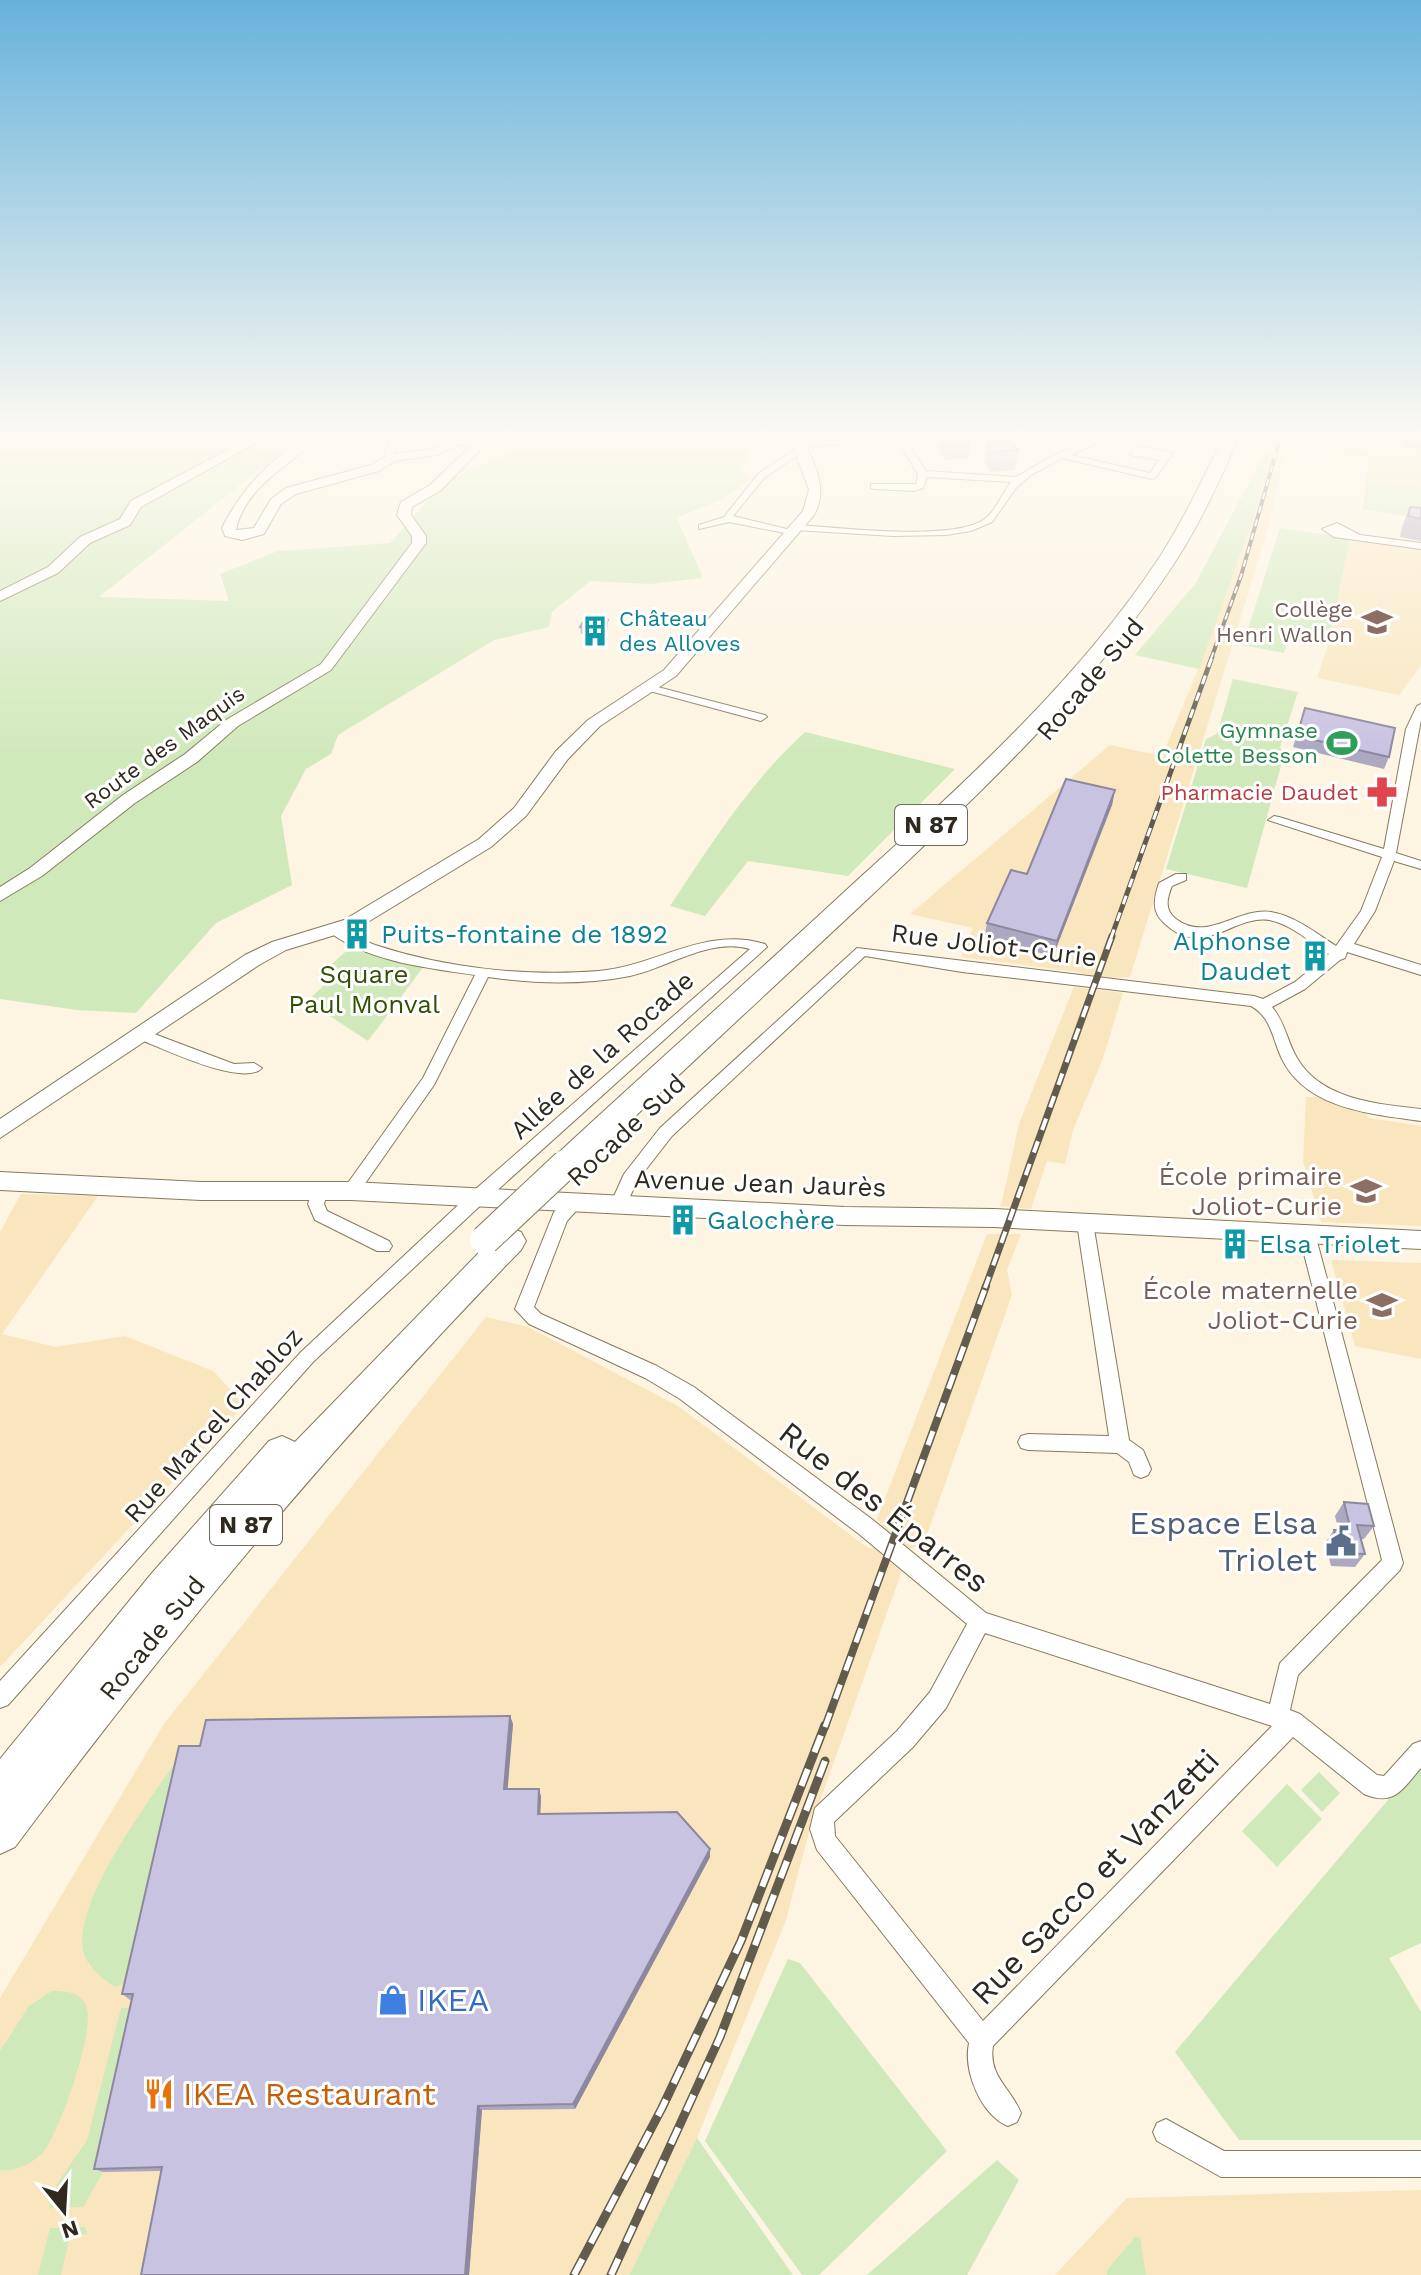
<svg xmlns="http://www.w3.org/2000/svg" width="1421" height="2275" font-family="'Work Sans',sans-serif">
  <rect width="100%" height="100%" fill="#fdf4e1"/>
  <g fill="#f9e6bf">
    <polygon points="1274,435 1289,435 1269,526 1130,977 1093,978 1077,972 961,957 973,928 910,914 1110,745 1162,756 1197,672 1255,514"/>
    <polygon points="1370,435 1421,435 1421,518 1363,509"/>
    <polygon points="1350,538 1421,549 1421,665 1399,695 1317,678 1328,645"/>
    <polygon points="1074,987 1123,993 1102,1061 1073,1130 1065,1164 1047,1161 1031,1209 1001,1206 1019,1124"/>
    <polygon points="1306,1097 1319,1097 1365,1113 1369,1118 1421,1126 1421,1226 1321,1222 1303,1161"/>
    <polygon points="21,1194 98,1196 2,1334 55,1347 125,1336 213,1371 244,1405 0,1667 0,1232"/>
    <polygon points="987,1234 1021,1234 1007,1270 1012,1295 924,1543 910,1549 889,1534 877,1519"/>
    <polygon points="1331,1260 1421,1263 1421,1359 1355,1346"/>
    <polygon points="486,1317 528,1327 678,1406 868,1548 885,1548 904,1565 809,1832 786,1920 697,2138 629,2275 0,2275 0,1998 164,1724"/>
    <polygon points="1421,2190 1421,2275 1055,2275 1127,2198"/>
  </g>
  <g fill="#d0e9bb">
    <polygon points="0,435 303,435 99,597 229,601 220,574 278,551 390,543 446,480 535,442 543,435 755,437 746,440 752,448 740,469 751,479 722,499 677,518 703,578 650,584 590,581 552,612 549,627 494,640 338,735 331,754 306,769 281,816 292,885 216,923 136,1013 77,1010 0,999"/>
    <polygon points="1332,435 1370,438 1369,458 1330,453"/>
    <polygon points="1266,451 1270,451 1255,514 1199,669 1135,655 1195,584"/>
    <polygon points="1366,480 1421,488 1421,518 1363,509"/>
    <polygon points="1280,528 1350,538 1328,645 1289,639 1284,653 1243,645"/>
    <polygon points="1233,679 1298,692 1280,747 1284,755 1247,888 1166,869 1206,739 1217,734"/>
    <path d="M805 732 955 769 848 876 748 861 705 916 670 906C711 844 750 782 805 732Z"/>
    <polygon points="350,948 424,966 368,1041 307,1001 330,980 320,974"/>
    <path d="M179 1757 128 1982 115 1987C105 1981 90 1968 85 1957 66 1909 152 1797 179 1757Z"/>
    <polygon points="1421,1761 1421,1943 1389,1958 1421,2012 1421,2140 1239,2140 1175,2052"/>
    <polygon points="1319,1772 1340,1793 1322,1812 1301,1790"/>
    <polygon points="1287,1784 1322,1819 1277,1867 1242,1831"/>
    <polygon points="788,1959 800,1963 947,2151 819,2275 802,2275 705,2141"/>
    <path d="M52 1991C67 1991 83 1992 87 2009 94 2033 60 2130 44 2151 36 2162 13 2173 0 2170V2051L29 2006Z"/>
    <polygon points="139,2007 103,2172 83,2207 49,2208 57,2184 87,2140 121,2008"/>
    <polygon points="697,2138 793,2275 629,2275"/>
    <polygon points="997,2160 1019,2180 967,2275 867,2275"/>
    <polygon points="85,2227 87,2234 70,2236 61,2275 38,2275 50,2228"/>
    <polygon points="1135,2237 1140,2238 1146,2275 1107,2275 1107,2270"/>
  </g>
  <g fill="none" stroke-linecap="round" stroke-linejoin="round">
    <g stroke="#877a5d" stroke-width="2">
      <g id="street">
        <polygon points="393,435 401,435 394,454 397,458 392,461 384,454"/>
        <path d="M892 435 905 439 926 471 1016 477 1058 453 1105 435H1115L1071 455 1150 473 1159 460 1130 455 1134 445 1173 453 1155 478 1152 479 1062 458 1031 475 1016 488 992 522 971 531 946 535 893 536 795 530V526L798 525C840 528 944 540 980 522 995 514 1001 495 1011 482L927 477 923 488 914 491 874 489 871 488V484H916L918 474 899 443 892 441 798 447 793 444 798 441Z"/>
        <polygon points="798,448 806,450 765,477 733,516 795,531 795,535 729,522 699,529 699,525 724,517 759,473"/>
        <polygon points="1337,523 1360,535 1421,543 1421,549 1334,537 1322,529"/>
        <polygon points="650,685 765,715 767,717 761,721 646,690 646,686"/>
        <path d="M1421 704V720L1396 853 1421 861V869L1394 861 1375 911 1354 944 1421 965V975L1347 952 1345 958 1340 960 1305 989 1272 1007C1285 1022 1287 1041 1297 1058 1321 1100 1378 1104 1421 1109V1121C1371 1114 1305 1109 1281 1057 1272 1037 1271 1017 1251 1006L962 972 865 956 672 1136 637 1181 624 1210H612L610 1205 624 1174 660 1128 857 948 1254 996 1263 999 1295 982 1329 954C1311 943 1291 924 1269 920 1233 915 1203 960 1164 923 1151 911 1154 898 1159 883L1176 874H1186V880L1172 886C1167 898 1164 910 1176 919 1208 943 1237 907 1271 912 1295 916 1316 933 1336 946L1361 911 1382 857 1268 820 1274 816 1279 817 1384 849 1406 729 1417 706Z"/>
        <path d="M337 927C350 931 362 940 375 945 445 968 526 977 599 971 659 965 705 926 765 944L767 947 482 1204 313 1362 8 1705 0 1708V1681L301 1352 470 1194 750 949C710 937 668 968 630 976 584 985 535 984 488 977L434 1085 357 1195H345L343 1191 345 1187 423 1078 475 975C428 968 371 962 332 934L330 931Z"/>
        <path d="M141 1029 234 1064 254 1063 262 1068C243 1088 160 1047 136 1038L134 1034 136 1030Z"/>
        <polygon points="320,1184 326,1186 328,1190 324,1204 327,1211 389,1241 392,1246 389,1251 377,1251 315,1220 308,1204 314,1186"/>
        <path d="M575 1197 581 1198 583 1203 567 1221 534 1307 541 1314 657 1366 694 1387 873 1520 986 1613 1270 1704 1280 1663 1382 1560 1299 1234 1301 1229H1313L1315 1234 1403 1563 1400 1570 1298 1675 1290 1710 1300 1714 1377 1775 1384 1776 1413 1744 1421 1741V1768C1402 1789 1395 1807 1364 1794L1293 1737 993 2046C988 2076 1011 2088 1021 2113L1017 2122 1008 2126C981 2115 963 2071 969 2043L817 1850 810 1829 815 1808 897 1731 930 1692 967 1624 859 1534 680 1399 645 1378 529 1324 515 1309 554 1212 569 1198ZM985 1633 1272 1726 983 2021 835 1836 834 1822 913 1747 946 1708Z"/>
        <polygon points="1085,1216 1091,1218 1093,1223 1129,1440 1143,1450 1151,1469 1148,1475 1141,1478 1134,1475 1129,1462 1117,1453 1028,1450 1021,1448 1018,1442 1021,1436 1028,1434 1109,1436 1077,1223 1079,1218"/>
        <polygon points="1166,2119 1224,2151 1421,2151 1421,2177 1221,2177 1157,2141 1153,2132 1157,2123"/>
      </g>
    </g>
    <g stroke="#877a5d" stroke-width="2">
      <g id="secondary">
        <polygon points="256,435 270,435 141,507 130,525 90,543 58,573 0,601 0,591 48,567 80,537 120,519 131,501"/>
        <path d="M308 435H322C293 463 245 486 236 530L254 528 271 499 286 488 371 465 388 455 430 449 456 437 473 436 486 444 440 491 412 507 411 515 426 536V543L331 670 238 726 197 762 135 803 42 876 0 901V887L30 868 123 795 185 754 226 720 321 664 412 543V536L397 515 401 502 430 485 472 445H458L437 455 395 461 379 471 296 494 281 504 264 534 242 540 225 536 222 528C241 489 272 458 308 435Z"/>
        <path d="M789 435H801C812 461 830 487 814 515L676 676 600 726 568 759 526 816 491 847 358 928 286 950 259 965 0 1138V1119L245 955 272 942 344 920 479 839 514 808 556 751 588 720 664 670 803 511 809 490Z"/>
        <polygon points="0,1172 201,1182 351,1182 844,1207 994,1209 1421,1231 1421,1249 994,1227 844,1225 351,1200 201,1200 0,1190"/>
      </g>
    </g>
    <g stroke="#877a5d" stroke-width="2">
      <g id="highway">
        <path d="M1224 435H1240C1221 477 1202 520 1177 559 1095 686 982 791 873 894 774 987 674 1078 577 1172L566 1176 555 1172 551 1164 555 1156C654 1064 755 975 854 883 963 784 1077 682 1159 558 1184 519 1204 477 1224 435Z"/>
        <path d="M510 1228 521 1232 526 1241 521 1250C338 1438 171 1637 15 1847L0 1854V1759L152 1573 269 1441 282 1436 295 1442 499 1232Z"/>
      </g>
    </g>
    <use href="#street" fill="#fff" fill-rule="evenodd"/>
    <use href="#secondary" fill="#fff" fill-rule="evenodd"/>
    <use href="#highway" fill="#fff" fill-rule="evenodd"/>
    <g stroke="#625b4e" stroke-width="4">
      <polyline id="rail-far4" points="1211,659 1241,576 1281,435"/>
    </g>
    <g stroke="#625b4e" stroke-width="5">
      <polyline id="rail-far3" points="1111,938 1212,657"/>
    </g>
    <g stroke="#625b4e" stroke-width="7">
      <polyline id="rail-far2" points="985,1288 1112,936"/>
    </g>
    <g stroke="#625b4e" stroke-width="8">
      <polyline id="rail-far1" points="825,1727 986,1286"/>
    </g>
    <g stroke="#625b4e" stroke-width="9">
      <g id="rail">
        <polyline points="574,2275 662,2108 741,1941 825,1725"/>
        <polyline points="611,2275 720,2037 825,1761"/>
      </g>
    </g>
    <use href="#rail-far4" stroke="#fff" stroke-width="2" stroke-dasharray="7" stroke-linecap="butt"/>
    <use href="#rail-far3" stroke="#fff" stroke-width="3" stroke-dasharray="9" stroke-linecap="butt"/>
    <use href="#rail-far2" stroke="#fff" stroke-width="4" stroke-dasharray="12" stroke-linecap="butt"/>
    <use href="#rail-far1" stroke="#fff" stroke-width="5" stroke-dasharray="15" stroke-linecap="butt"/>
    <use href="#rail" stroke="#fff" stroke-width="6" stroke-dasharray="18" stroke-linecap="butt"/>
    <g stroke="#877a5d" stroke-width="31" stroke-linecap="butt">
      <polyline id="highway-bridge" points="485,1240 566,1164"/>
    </g>
    <use href="#highway-bridge" stroke="#fff" stroke-width="29"/>
  </g>
  <g fill="#ada8c2">
    <polygon points="940,435 968,435 971,438 968,458 946,460 939,450"/>
    <polygon points="1398,435 1421,435 1421,449 1402,447 1404,439 1397,438"/>
    <polygon points="987,441 1018,450 1015,470 991,472 984,461"/>
    <polygon points="1410,507 1421,508 1421,541 1400,537 1402,527"/>
    <polygon points="608,620 608,627 603,637 581,634 580,627"/>
    <polygon points="1305,708 1389,757 1384,769 1293,747"/>
    <polygon points="1115,790 1112,805 1053,956 984,939 987,923 1027,874"/>
    <polygon points="1344,1502 1374,1526 1364,1539 1361,1539 1365,1554 1355,1567 1331,1566 1325,1543 1334,1530 1336,1530 1338,1528 1335,1516"/>
    <polygon points="510,1716 513,1724 507,1789 539,1789 541,1797 540,1814 710,1857 575,2109 482,2110 469,2275 141,2275 161,2171 103,2172 94,2169 132,2000 130,2000 122,1994"/>
  </g>
  <g fill="#8d889e">
    <polygon points="608,620 608,627 603,637 603,629"/>
    <polygon points="1115,790 1112,805 1053,956 1057,941"/>
    <polygon points="510,1716 513,1724 507,1797 504,1789"/>
    <polygon points="539,1789 541,1797 540,1822 538,1814"/>
    <polygon points="710,1849 710,1857 575,2109 573,2104"/>
    <polygon points="478,2106 482,2110 469,2275 465,2275"/>
  </g>
  <g fill="#c9c3e2" stroke="#8d889e" stroke-width="2">
    <polygon points="944,435 968,435 971,438 948,440"/>
    <polygon points="1406,435 1421,435 1421,439 1406,437"/>
    <polygon points="1010,440 1018,450 994,452 987,441"/>
    <polygon points="1410,507 1421,508 1421,519 1408,516"/>
    <polygon points="599,616 608,620 603,629 580,627 586,617"/>
    <polygon points="1305,708 1395,728 1389,757 1297,736"/>
    <polygon points="1066,779 1115,790 1057,941 987,923 1011,870 1027,874"/>
    <polygon points="1344,1502 1368,1504 1374,1526 1357,1525 1365,1554 1340,1553 1334,1530 1343,1530 1341,1523 1349,1523"/>
    <polygon points="510,1716 504,1789 539,1789 538,1814 677,1812 710,1849 573,2104 478,2106 465,2275 141,2275 162,2167 94,2169 133,1994 122,1994 179,1746 200,1746 206,1720"/>
  </g>
  <linearGradient id="sky" x2="0" y2="1"><stop stop-color="#67b2db"/><stop offset="0.58" stop-color="#fefaf2"/><stop offset="1" stop-color="#fefaf2" stop-opacity="0"/></linearGradient>
  <rect width="1421" height="753" fill="url(#sky)"/>
  <defs>
    <g id="school-bare" transform="scale(2.4)"><path d="M0-5L7-2L0 1L-7-2ZM-4 1L0 2.5L4 1V4Q0 6-4 4Z" fill="#8d6e63" stroke="#fff" stroke-width="2.5" paint-order="stroke"/></g>
    <g id="building-bare" transform="scale(2.4)"><path d="M-4-6H4V6H1V3H-1V6H-4ZM-2.5-4.3h1.7v1.8h-1.7ZM.8-4.3h1.7v1.8H.8ZM-2.5-1h1.7V.8h-1.7ZM.8-1h1.7V.8H.8Z" fill="#0f9aa8" stroke="#fff" stroke-width="2.5" paint-order="stroke"/></g>
    <g id="stadium-bare" transform="scale(2.4)"><path d="M0-5a6.5 5 0 1 0 0 10a6.5 5 0 1 0 0-10ZM-3.5-1.8h7v3.6h-7Z" fill="#2e9e5b" stroke="#fff" stroke-width="2.5" paint-order="stroke"/></g>
    <g id="pharmacy-bare" transform="scale(2.4)"><path d="M-2-6h4v4h4v4h-4v4h-4v-4h-4v-4h4Z" fill="#e0444e" stroke="#fff" stroke-width="2.5" paint-order="stroke"/></g>
    <g id="civic-bare" transform="scale(2.4)"><path d="M-.6-6.5H3V-4.5H.6V-3L4-1V1h2V6H-6V1h2V-1L-.6-3ZM-1.2 2.5V6h2.4V2.5Z" fill="#5c6f8a" stroke="#fff" stroke-width="2.5" paint-order="stroke"/></g>
    <g id="shop-bare" transform="scale(2.4)"><path d="M-5-2.5h2.3a2.7 3.5 0 0 1 5.4 0H5L5.5 6h-11ZM-1.5-2.5h3a1.5 2.3 0 0 0-3 0Z" fill="#3f7fe0" stroke="#fff" stroke-width="2.5" paint-order="stroke"/></g>
    <g id="restaurant-bare" transform="scale(2.4)"><path d="M-5-6h1v4h1v-4h1v4h1v-4h1v5L-1.5 .5V6h-2V.5L-5-1ZM5-6V6H3V1.5H1.5Q1.5-4 5-6Z" fill="#e8710a" stroke="#fff" stroke-width="2.5" paint-order="stroke"/></g>
  </defs>
  <g fill-rule="evenodd">
    <use href="#school-bare" x="1377" y="622"/>
    <use href="#building-bare" x="595" y="631"/>
    <use href="#stadium-bare" x="1342" y="743"/>
    <use href="#pharmacy-bare" x="1382" y="792"/>
    <use href="#building-bare" x="357" y="934"/>
    <use href="#building-bare" x="1315" y="956"/>
    <use href="#school-bare" x="1366" y="1191"/>
    <use href="#building-bare" x="683" y="1220"/>
    <use href="#building-bare" x="1235" y="1244"/>
    <use href="#school-bare" x="1382" y="1305"/>
    <use href="#civic-bare" x="1341" y="1541"/>
    <use href="#shop-bare" x="393" y="2000"/>
    <use href="#restaurant-bare" x="159" y="2094"/>
  </g>
  <g text-anchor="middle" stroke-width="6" stroke-linejoin="round" paint-order="stroke">
    <g font-size="22" fill="#785e54" stroke="#fff" text-anchor="end">
      <text x="1353" y="617">Collège<tspan x="1353" dy="25">Henri Wallon</tspan></text>
    </g>
    <g font-size="22" fill="#0d838f" stroke="#fff" text-anchor="start">
      <text x="619" y="626">Château<tspan x="619" dy="25">des Alloves</tspan></text>
    </g>
    <g font-size="22" fill="#27864d" stroke="#fff" text-anchor="end">
      <text x="1318" y="738">Gymnase<tspan x="1318" dy="25">Colette Besson</tspan></text>
    </g>
    <g font-size="22" fill="#302a1e" stroke="#fff">
      <text transform="translate(164 747) rotate(-36)" y="8">Route des Maquis</text>
    </g>
    <g font-size="22" fill="#be3a42" stroke="#fff" text-anchor="end">
      <text x="1358" y="800">Pharmacie Daudet</text>
    </g>
    <g fill="#fff" stroke="#6e6a62" stroke-width="2">
      <rect x="895" y="805" width="72" height="40" rx="6"/>
      <rect x="210" y="1505" width="72" height="40" rx="6"/>
    </g>
    <g font-size="24" font-weight="bold" fill="#302a1e">
      <text x="931" y="833">N 87</text>
      <text x="246" y="1533">N 87</text>
    </g>
    <g font-size="26" fill="#302a1e" stroke="#fff">
      <text transform="translate(1090 679) rotate(-50)" y="9">Rocade Sud</text>
      <text transform="translate(994 945) rotate(7)" y="9">Rue Joliot-Curie</text>
      <text transform="translate(602 1055) rotate(-42)" y="9">Allée de la Rocade</text>
      <text transform="translate(626 1130) rotate(-43)" y="9">Rocade Sud</text>
      <text transform="translate(760 1183) rotate(2)" y="9">Avenue Jean Jaurès</text>
      <text transform="translate(213 1425) rotate(-48)" y="9">Rue Marcel Chabloz</text>
      <text transform="translate(152 1638) rotate(-51)" y="9">Rocade Sud</text>
    </g>
    <g font-size="26" fill="#0d838f" stroke="#fff" text-anchor="start">
      <text x="381" y="943">Puits-fontaine de 1892</text>
      <text x="1291" y="950" text-anchor="end">Alphonse<tspan x="1291" dy="30">Daudet</tspan></text>
      <text x="707" y="1229">Galochère</text>
      <text x="1259" y="1253">Elsa Triolet</text>
    </g>
    <g font-size="26" fill="#325103" stroke="#fff">
      <text x="364" y="983">Square<tspan x="364" dy="30">Paul Monval</tspan></text>
    </g>
    <g font-size="26" fill="#785e54" stroke="#fff" text-anchor="end">
      <text x="1342" y="1185">École primaire<tspan x="1342" dy="30">Joliot-Curie</tspan></text>
      <text x="1358" y="1299">École maternelle<tspan x="1358" dy="30">Joliot-Curie</tspan></text>
    </g>
    <g font-size="32" fill="#302a1e" stroke="#fff">
      <text transform="translate(884 1507) rotate(38)" y="11">Rue des Éparres</text>
      <text transform="translate(1095 1877) rotate(-46)" y="11">Rue Sacco et Vanzetti</text>
    </g>
    <g font-size="32" fill="#4e5e75" stroke="#fff" text-anchor="end">
      <text x="1317" y="1534">Espace Elsa<tspan x="1317" dy="37">Triolet</tspan></text>
    </g>
    <g font-size="32" fill="#366cbe" stroke="#fff" text-anchor="start">
      <text x="417" y="2011">IKEA</text>
    </g>
    <g font-size="32" fill="#c56008" stroke="#fff" text-anchor="start">
      <text x="183" y="2105">IKEA Restaurant</text>
    </g>
  </g>
  <g transform="translate(64 2211) rotate(162)" stroke="#ffffff" stroke-width="6" paint-order="stroke">
  <path d="M0-6L14 30L0 20L-14 30Z" fill="#302a1e"/>
  <text y="-12" font-size="22" font-weight="bold" text-anchor="middle" fill="#302a1e">N</text>
  </g>
</svg>
